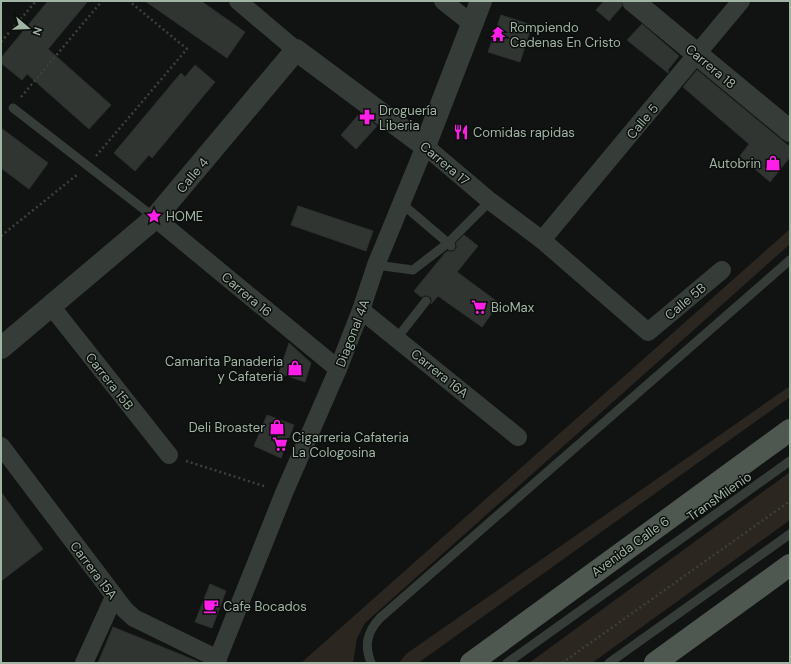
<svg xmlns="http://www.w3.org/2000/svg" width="791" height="664" font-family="'DM Sans',sans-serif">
  <rect width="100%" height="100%" fill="#111312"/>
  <g fill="#2b2620">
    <polygon points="790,229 790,244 365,623 357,638 353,663 301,663"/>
    <polygon points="790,386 790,397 418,663 399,663 406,654"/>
    <polygon points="790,472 790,520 592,663 529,663"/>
  </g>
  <g fill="#303532" stroke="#2b2f2d">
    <polygon points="48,1 88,1 48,49 111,105 89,129 27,74 22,80 1,63 1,58"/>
    <polygon points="145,1 201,1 245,32 227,58"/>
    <polygon points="604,1 621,1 622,6 609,21 596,10"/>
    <polygon points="501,15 532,25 520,62 488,52"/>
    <polygon points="642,24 679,56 667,71 669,71 668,73 627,40"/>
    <polygon points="195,65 215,82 152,158 149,155 135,171 114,153 181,73 185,77"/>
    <polygon points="697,70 790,147 790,157 770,182 740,156 749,144 683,87"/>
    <polygon points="360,113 377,126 356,149 341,135"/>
    <polygon points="1,128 48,163 29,189 1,168"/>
    <polygon points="298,206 373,231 366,251 291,225"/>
    <polygon points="464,235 478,246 457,272 499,303 482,327 438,296 431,304 432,299 430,297 426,295 421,297 414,291 445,253 448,251 452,252 455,250 457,247 456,243"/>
    <polygon points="289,343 311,363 305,382 279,373"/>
    <polygon points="267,415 294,425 281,458 254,446"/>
    <polygon points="1,492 43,549 1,581"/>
    <polygon points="210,584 226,591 212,628 195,622"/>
    <polygon points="113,627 199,662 199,663 98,663"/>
  </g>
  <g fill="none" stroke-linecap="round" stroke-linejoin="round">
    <g stroke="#3a413b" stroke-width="2.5" stroke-dasharray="2 3" stroke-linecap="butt">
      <polyline points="1,42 36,1"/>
      <polyline points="21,97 102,1"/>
      <polyline points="96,156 187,49 129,1"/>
      <polyline points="1,236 78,174"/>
      <polyline points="186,461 267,487"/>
      <polyline points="562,663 790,501"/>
    </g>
    <g stroke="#363d38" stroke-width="9">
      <polyline points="13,108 155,218"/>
      <polyline points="401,203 448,243 490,201"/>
      <polyline points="376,265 413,270 448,243 451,246"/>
      <polyline points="397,338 426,301"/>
      <path d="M371 663C364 645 367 632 380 618L790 260"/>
      <polyline points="507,663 790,461"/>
      <polyline points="609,663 790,534"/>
    </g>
    <g stroke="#363d38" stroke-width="18">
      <polyline points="238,1 296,50"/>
      <polyline points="443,1 472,24"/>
      <polyline points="155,218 338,369"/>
      <polyline points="542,240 741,1"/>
      <polyline points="51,306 169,455"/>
      <polyline points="361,310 518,437"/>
      <polyline points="1,446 125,610 134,618 218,659"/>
      <polyline points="84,663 114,597"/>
      <polyline points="216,663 284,493 338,369 361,310 376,265 425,146 490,201 542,240 648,332 722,270"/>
    </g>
    <g stroke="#363d38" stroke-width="22">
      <polyline points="633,1 790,131"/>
      <polyline points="1,348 155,218 296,50 425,146 481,1"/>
    </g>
    <g stroke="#4e5850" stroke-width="22">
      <polyline points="471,663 790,430"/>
      <polyline points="655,663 790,565"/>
    </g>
  </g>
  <defs>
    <g id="temple-bare" transform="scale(1.2)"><path d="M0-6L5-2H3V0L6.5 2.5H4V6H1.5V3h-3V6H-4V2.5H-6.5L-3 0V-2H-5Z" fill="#ff1de8" stroke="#0c0e0d" stroke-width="2.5" paint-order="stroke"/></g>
    <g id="pharmacy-bare" transform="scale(1.2)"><path d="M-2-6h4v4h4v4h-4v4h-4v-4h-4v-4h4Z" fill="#ff1de8" stroke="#0c0e0d" stroke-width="2.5" paint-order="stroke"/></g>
    <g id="restaurant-bare" transform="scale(1.2)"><path d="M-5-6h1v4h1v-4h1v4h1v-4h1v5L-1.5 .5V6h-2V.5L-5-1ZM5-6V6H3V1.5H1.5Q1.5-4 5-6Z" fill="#ff1de8" stroke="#0c0e0d" stroke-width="2.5" paint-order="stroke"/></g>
    <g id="shop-bare" transform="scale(1.2)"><path d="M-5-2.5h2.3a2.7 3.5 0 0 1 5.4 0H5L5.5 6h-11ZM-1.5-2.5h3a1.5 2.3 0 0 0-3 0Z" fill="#ff1de8" stroke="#0c0e0d" stroke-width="2.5" paint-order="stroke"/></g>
    <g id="sight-bare" transform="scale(1.2)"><path d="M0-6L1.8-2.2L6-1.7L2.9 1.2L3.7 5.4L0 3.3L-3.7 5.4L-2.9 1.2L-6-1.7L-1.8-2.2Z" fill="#ff1de8" stroke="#0c0e0d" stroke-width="2.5" paint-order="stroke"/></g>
    <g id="supermarket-bare" transform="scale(1.2)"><path d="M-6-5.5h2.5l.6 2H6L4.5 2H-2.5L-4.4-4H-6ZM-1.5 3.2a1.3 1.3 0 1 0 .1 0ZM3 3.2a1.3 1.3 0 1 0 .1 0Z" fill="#ff1de8" stroke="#0c0e0d" stroke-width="2.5" paint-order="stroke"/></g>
    <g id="cafe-bare" transform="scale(1.2)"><path d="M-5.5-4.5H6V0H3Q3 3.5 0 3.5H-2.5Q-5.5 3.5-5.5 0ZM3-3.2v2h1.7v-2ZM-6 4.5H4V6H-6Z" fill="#ff1de8" stroke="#0c0e0d" stroke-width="2.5" paint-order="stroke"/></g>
  </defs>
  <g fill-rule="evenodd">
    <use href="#temple-bare" x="498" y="34"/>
    <use href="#pharmacy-bare" x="367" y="117"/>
    <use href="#restaurant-bare" x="461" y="132"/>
    <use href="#shop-bare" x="773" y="163"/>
    <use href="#sight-bare" x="154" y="216"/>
    <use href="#supermarket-bare" x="479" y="307"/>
    <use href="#shop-bare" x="295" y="368"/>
    <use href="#shop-bare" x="277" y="427"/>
    <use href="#supermarket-bare" x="280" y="444"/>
    <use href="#cafe-bare" x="211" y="606"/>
  </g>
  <g text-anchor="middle" stroke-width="3" stroke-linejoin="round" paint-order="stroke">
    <g font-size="13" fill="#a1b5a4" stroke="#0c0e0d" text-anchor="start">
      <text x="510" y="32">Rompiendo<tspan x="510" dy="15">Cadenas En Cristo</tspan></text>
      <text x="379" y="115">Droguería<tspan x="379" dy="15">Liberia</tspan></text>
      <text x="473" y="137">Comidas rapidas</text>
      <text x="761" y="168" text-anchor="end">Autobrin</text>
      <text x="166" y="221">HOME</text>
      <text x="491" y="312">BioMax</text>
      <text x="283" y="366" text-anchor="end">Camarita Panaderia<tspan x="283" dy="15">y Cafateria</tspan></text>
      <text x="265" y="432" text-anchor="end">Deli Broaster</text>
      <text x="292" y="442">Cigarreria Cafateria<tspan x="292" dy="15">La Cologosina</tspan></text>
      <text x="223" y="611">Cafe Bocados</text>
    </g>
    <g font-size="13" fill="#a1b5a4" stroke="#0c0e0d">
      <text transform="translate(711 66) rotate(40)" y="5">Carrera 18</text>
      <text transform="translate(642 121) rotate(-50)" y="5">Calle 5</text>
      <text transform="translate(445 163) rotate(40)" y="5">Carrera 17</text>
      <text transform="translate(192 175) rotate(-50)" y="5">Calle 4</text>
      <text transform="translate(247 294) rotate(40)" y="5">Carrera 16</text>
      <text transform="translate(685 301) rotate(-40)" y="5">Calle 5B</text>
      <text transform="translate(352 333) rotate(-69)" y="5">Diagonal 4A</text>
      <text transform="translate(440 373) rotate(39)" y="5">Carrera 16A</text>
      <text transform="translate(110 381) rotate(52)" y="5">Carrera 15B</text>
      <text transform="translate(719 496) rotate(-35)" y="5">TransMilenio</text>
      <text transform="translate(630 546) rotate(-36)" y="5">Avenida Calle 6</text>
      <text transform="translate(94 570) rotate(53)" y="5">Carrera 15A</text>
    </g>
  </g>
  <rect width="791" height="664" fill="none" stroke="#a1b5a4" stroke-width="4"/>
  <g transform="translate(28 28) rotate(109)" stroke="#0c0e0d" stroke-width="3" paint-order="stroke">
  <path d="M0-3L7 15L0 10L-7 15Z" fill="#a1b5a4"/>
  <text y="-6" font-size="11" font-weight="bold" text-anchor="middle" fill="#a1b5a4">N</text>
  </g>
</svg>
